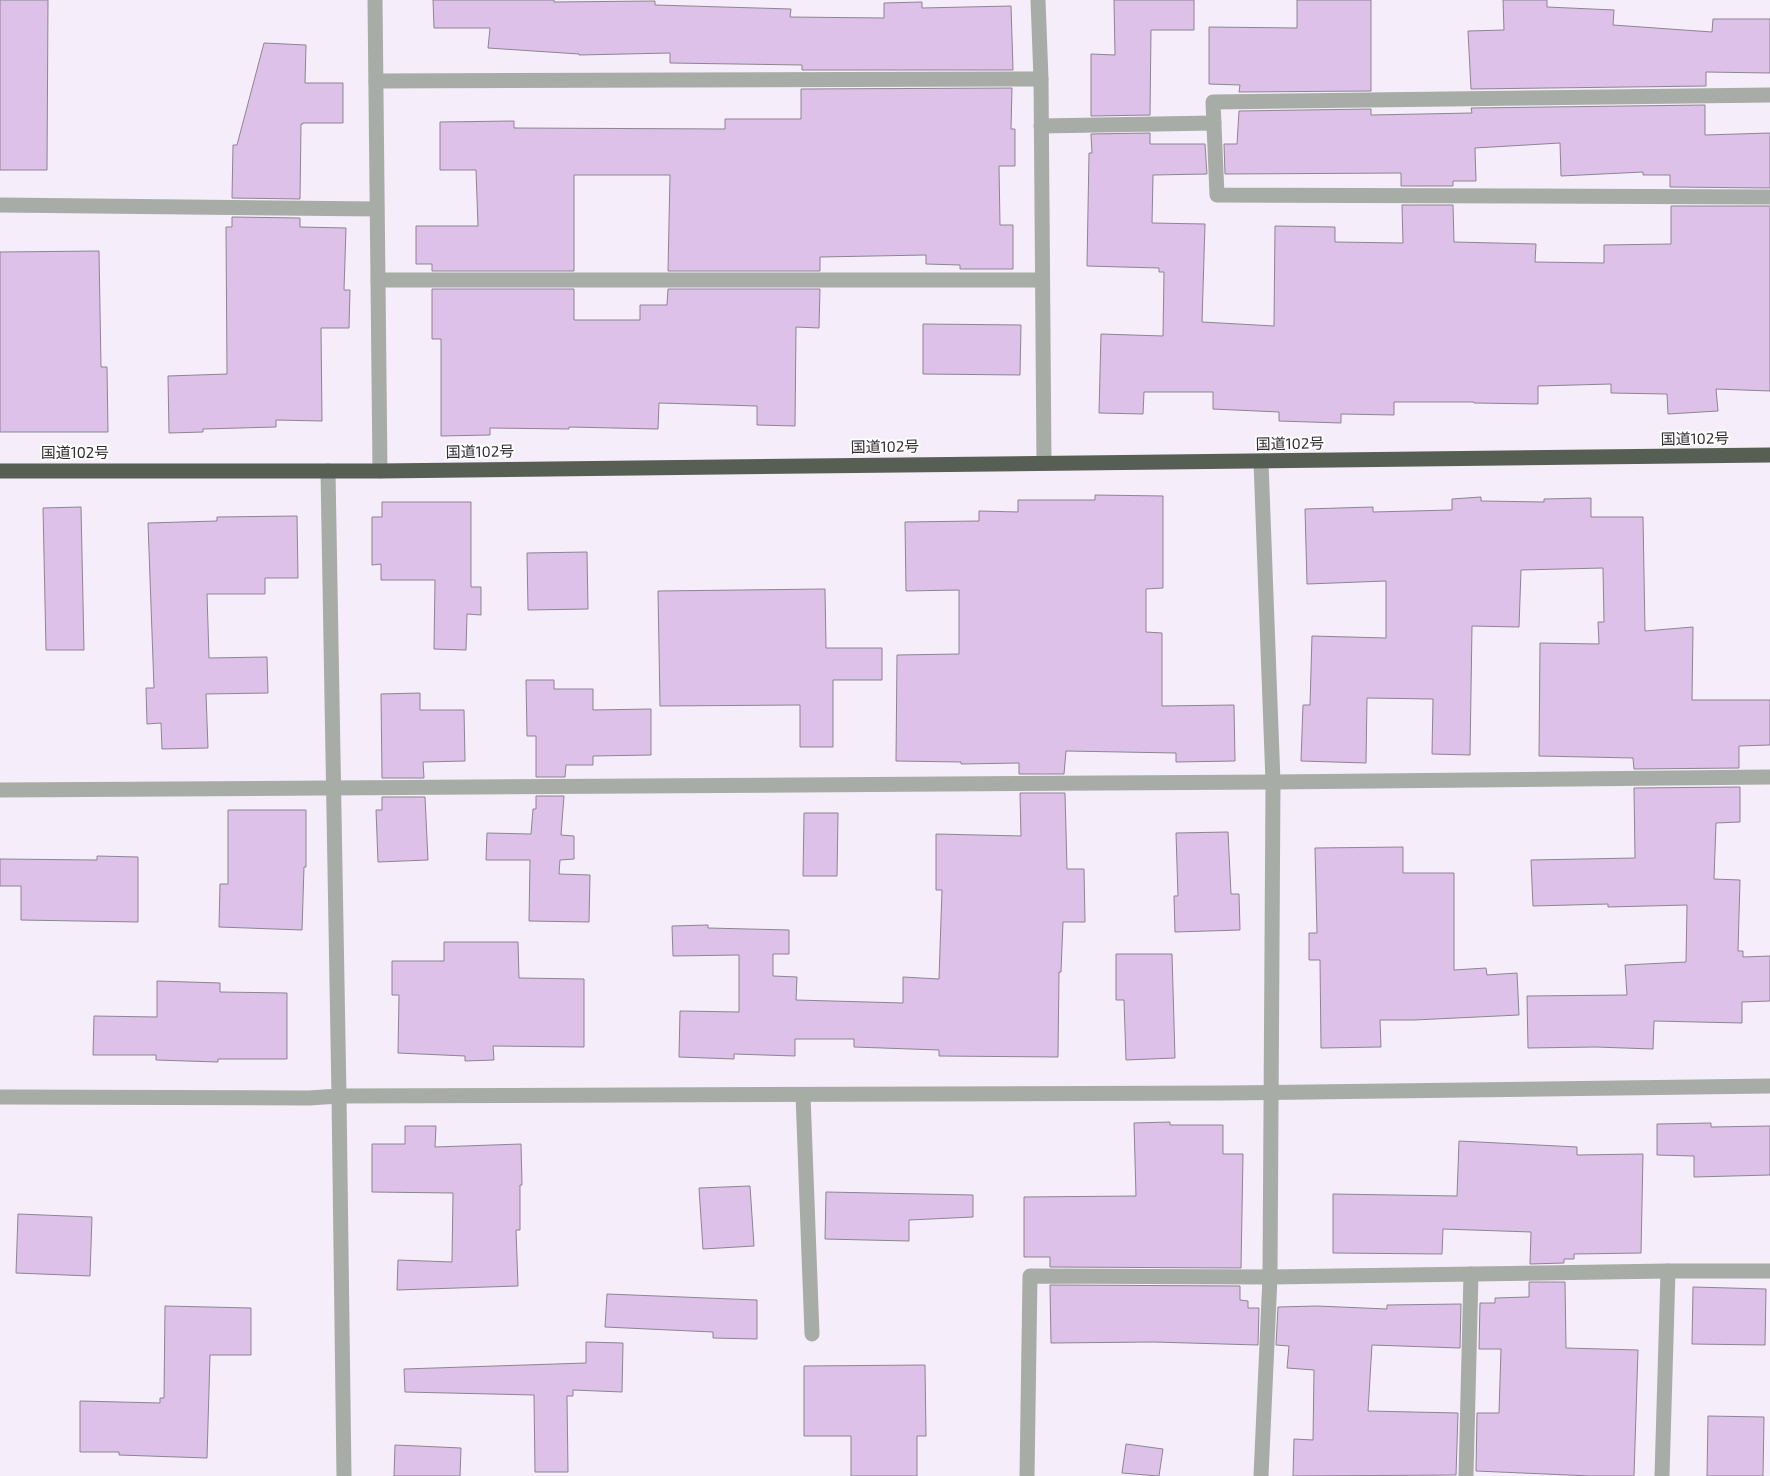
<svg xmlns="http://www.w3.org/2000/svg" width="1770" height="1476" font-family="'Exo 2','Noto Sans JP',sans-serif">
  <rect width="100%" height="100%" fill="#f6edfa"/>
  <g fill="#ddc1e8" stroke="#8d8591">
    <polygon points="0,0 48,0 47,170 0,170"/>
    <polygon points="433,0 554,0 554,2 655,1 655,5 791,9 790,17 884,18 884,3 922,2 922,8 1011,6 1013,70 802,70 802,65 670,63 670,53 579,55 579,54 488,48 490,28 434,28"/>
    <polygon points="1114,0 1194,0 1194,30 1151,30 1150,115 1091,116 1091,54 1115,55"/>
    <polygon points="1297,0 1371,0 1371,91 1239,92 1240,85 1209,84 1209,27 1297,28"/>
    <polygon points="1503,0 1547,0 1547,7 1614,10 1613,25 1712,32 1713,19 1770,19 1770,73 1706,72 1706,86 1471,89 1468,31 1504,30"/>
    <polygon points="264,43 306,45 305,83 343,83 343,123 303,123 303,124 301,124 300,199 232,198 233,145 237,145"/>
    <polygon points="1012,88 1011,129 1015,129 1015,166 999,166 1000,225 1013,225 1013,269 960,269 960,265 926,264 926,255 820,257 820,271 668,271 670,175 574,175 574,271 432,271 432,264 416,264 416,226 478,226 476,170 440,170 440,122 514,121 514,128 725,129 725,119 801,119 801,89"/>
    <polygon points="1705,105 1705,135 1770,133 1770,188 1670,187 1670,175 1643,175 1643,172 1561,176 1560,143 1475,148 1476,181 1453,181 1453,186 1401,186 1401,173 1225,174 1224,144 1237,144 1239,111 1371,109 1371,115 1472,113 1471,108"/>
    <polygon points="1150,133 1150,144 1205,144 1207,174 1153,175 1152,223 1205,224 1202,322 1274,326 1275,226 1335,227 1335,242 1403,243 1402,205 1453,205 1454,242 1536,244 1535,262 1604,263 1604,245 1671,244 1671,206 1770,206 1770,391 1716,389 1718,411 1668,414 1667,394 1611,393 1611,384 1538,386 1538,404 1474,403 1474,402 1394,402 1394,415 1341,414 1341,423 1279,421 1279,412 1213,409 1213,392 1144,392 1143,414 1099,413 1101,334 1163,336 1164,272 1159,272 1159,268 1087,266 1089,153 1092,153 1091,134"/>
    <polygon points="232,217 300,218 300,227 346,228 344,290 350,290 349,328 321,328 322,421 276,420 276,427 203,429 203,432 169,433 168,376 227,374 226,227 232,227"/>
    <polygon points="99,251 101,367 107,367 108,432 0,432 0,252"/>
    <polygon points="432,289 574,289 574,320 640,320 640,305 667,305 668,289 820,289 819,328 796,327 795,426 757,425 757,406 659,403 658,429 569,427 569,429 490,428 490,435 441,436 441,339 432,339"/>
    <polygon points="923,324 1021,325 1020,375 923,374"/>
    <polygon points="1095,495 1163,496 1163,588 1146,589 1146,632 1162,633 1162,706 1234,705 1235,761 1176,762 1176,753 1066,751 1064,774 1019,774 1019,763 961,764 961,762 896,761 897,655 959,654 959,590 906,591 905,522 979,521 979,511 1018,512 1018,500 1095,500"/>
    <polygon points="1481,497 1481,501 1544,502 1544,499 1591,498 1591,517 1643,517 1645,631 1693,627 1692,700 1770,700 1770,745 1739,746 1739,768 1634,769 1633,758 1539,756 1540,643 1599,644 1598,622 1604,622 1603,568 1521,570 1519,627 1472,626 1470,755 1432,754 1433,699 1367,698 1366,763 1301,761 1303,705 1310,705 1312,636 1386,638 1386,581 1307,584 1305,509 1373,507 1373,512 1452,510 1452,499"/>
    <polygon points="382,502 471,502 471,587 481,587 481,615 467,614 466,650 434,649 435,580 381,580 381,564 372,565 372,517 382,517"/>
    <polygon points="81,507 84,650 46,650 43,508"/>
    <polygon points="297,516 298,578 265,578 265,594 207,594 209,658 267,657 268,693 206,694 208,748 162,749 161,723 147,724 146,688 154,688 148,523 217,521 217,517"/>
    <polygon points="587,552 588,609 528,610 527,553"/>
    <polygon points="825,589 826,648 882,648 882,680 833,680 833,747 800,747 800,705 660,706 658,591"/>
    <polygon points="526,680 554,680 554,689 593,689 593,710 651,709 651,755 593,756 593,765 566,765 565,777 536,777 536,736 527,736"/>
    <polygon points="420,693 420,710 464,710 465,761 423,762 424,778 382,778 381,694"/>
    <polygon points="1740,787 1740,822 1716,823 1714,879 1740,880 1738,951 1743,951 1743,957 1770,956 1770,1001 1742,1002 1742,1023 1654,1021 1653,1049 1596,1047 1528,1048 1527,996 1627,995 1625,965 1686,962 1687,905 1608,907 1608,904 1533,906 1531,860 1635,858 1634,788"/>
    <polygon points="1020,793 1065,793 1067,869 1084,869 1085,922 1063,922 1061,972 1059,972 1058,1057 939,1056 939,1050 854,1047 854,1039 795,1039 795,1056 734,1054 734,1059 679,1057 680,1011 739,1012 739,955 673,956 672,926 708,925 708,928 789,930 789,954 773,954 773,976 797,977 796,1000 903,1003 903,977 939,979 942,890 936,890 936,834 1021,836"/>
    <polygon points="536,796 564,796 561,835 574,836 574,859 560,860 559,874 590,875 589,922 529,921 530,860 486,860 487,833 531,834 533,809 536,809"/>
    <polygon points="382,797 425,797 428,860 378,862 376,810 382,810"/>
    <polygon points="228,810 306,810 306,867 304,867 302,930 219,927 220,884 228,884"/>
    <polygon points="804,813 838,813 837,876 803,876"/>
    <polygon points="1228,832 1231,894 1239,894 1240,930 1175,932 1174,896 1178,896 1176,833"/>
    <polygon points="1403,847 1403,873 1454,873 1454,970 1486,968 1487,975 1517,973 1519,1015 1414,1020 1380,1020 1381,1047 1321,1048 1320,960 1309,960 1309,933 1317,933 1315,848"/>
    <polygon points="97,856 138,857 138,922 21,920 21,886 0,886 0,859 97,860"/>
    <polygon points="444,942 518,942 519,978 584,979 584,1047 493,1046 494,1060 465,1061 465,1056 398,1053 399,995 392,995 392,961 444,961"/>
    <polygon points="1116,954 1172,954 1175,1058 1126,1060 1124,1000 1116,1000"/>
    <polygon points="157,981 220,983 220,992 287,993 287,1059 218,1059 218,1062 156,1060 156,1055 93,1055 94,1016 157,1017"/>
    <polygon points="1170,1122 1170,1125 1223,1125 1223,1154 1243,1154 1241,1268 1050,1267 1050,1257 1024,1257 1024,1197 1136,1196 1134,1123"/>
    <polygon points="1711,1123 1711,1127 1770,1126 1770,1175 1694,1177 1694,1156 1657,1155 1657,1124"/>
    <polygon points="405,1126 436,1126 435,1147 521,1144 522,1185 520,1185 520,1230 516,1230 518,1286 397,1290 398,1260 452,1262 453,1193 372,1192 372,1144 405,1144"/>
    <polygon points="1459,1141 1577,1147 1577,1155 1643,1154 1641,1253 1574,1254 1574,1259 1564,1259 1564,1263 1530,1264 1531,1232 1443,1229 1442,1254 1333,1253 1333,1194 1457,1196"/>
    <polygon points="750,1186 754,1246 703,1249 699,1188"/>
    <polygon points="826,1192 973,1195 973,1217 909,1220 909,1241 825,1239"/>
    <polygon points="18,1214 92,1217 90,1276 16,1273"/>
    <polygon points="1529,1282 1565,1282 1566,1348 1638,1350 1634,1476 1591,1476 1476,1471 1477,1413 1499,1413 1501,1349 1479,1349 1480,1303 1495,1303 1495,1298 1529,1297"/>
    <polygon points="1050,1285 1240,1286 1240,1300 1248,1301 1248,1308 1259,1308 1258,1345 1154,1342 1051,1343"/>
    <polygon points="1693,1287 1766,1289 1765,1345 1692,1344"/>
    <polygon points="607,1294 757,1300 757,1339 713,1338 713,1332 605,1327"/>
    <polygon points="1461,1304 1460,1348 1372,1345 1368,1411 1458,1413 1456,1475 1293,1476 1294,1439 1313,1440 1314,1370 1287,1368 1289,1346 1276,1345 1278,1307 1317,1306 1387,1309 1387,1305"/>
    <polygon points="165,1306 251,1308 251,1355 210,1355 207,1458 119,1455 119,1452 80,1452 80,1401 160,1403 160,1398 164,1398"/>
    <polygon points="586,1342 623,1343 622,1392 573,1390 573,1396 567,1396 568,1472 535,1472 534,1395 405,1392 404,1369 586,1363"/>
    <polygon points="925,1365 926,1436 917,1436 917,1476 851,1476 851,1436 804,1436 804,1366"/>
    <polygon points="1708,1416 1764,1417 1763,1476 1707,1476"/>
    <polygon points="1126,1444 1163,1449 1159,1476 1122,1473"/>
    <polygon points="395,1445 461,1448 460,1476 394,1476"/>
  </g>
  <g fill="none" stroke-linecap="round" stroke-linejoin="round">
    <g stroke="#a8aca6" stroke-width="15">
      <polyline points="375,0 380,471"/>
      <polyline points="1038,0 1041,79 1044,463"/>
      <polyline points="376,81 1041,79"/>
      <polyline points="1770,95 1213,102 1217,195 1770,197"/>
      <polyline points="1041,126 1214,123"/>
      <polyline points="0,205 377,209"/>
      <polyline points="378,280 1041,280"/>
      <polyline points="1261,462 1273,782 1270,1277 1261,1476"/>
      <polyline points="328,471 339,1096 344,1476"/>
      <polyline points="0,790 1273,782 1770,777"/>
      <polyline points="803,1095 812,1334"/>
      <polyline points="0,1097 309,1098 339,1096 1224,1093 1770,1086"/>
      <polyline points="1027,1476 1030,1276 1270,1277 1668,1271"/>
      <polyline points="1466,1476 1471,1274"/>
      <polyline points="1662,1476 1668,1271 1770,1271"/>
    </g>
    <polyline stroke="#575e53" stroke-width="15" points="0,471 380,471 1770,455"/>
  </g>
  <g text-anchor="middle" stroke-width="4" stroke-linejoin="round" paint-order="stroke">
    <g font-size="15" fill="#302c31" stroke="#fefefe">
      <text transform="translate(1695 439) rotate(-1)" y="5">国道102号</text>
      <text transform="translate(1290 444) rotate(-1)" y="5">国道102号</text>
      <text transform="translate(885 447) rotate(-1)" y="5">国道102号</text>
      <text transform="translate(480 452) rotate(-1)" y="5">国道102号</text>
      <text x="75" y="458">国道102号</text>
    </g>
  </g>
</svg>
